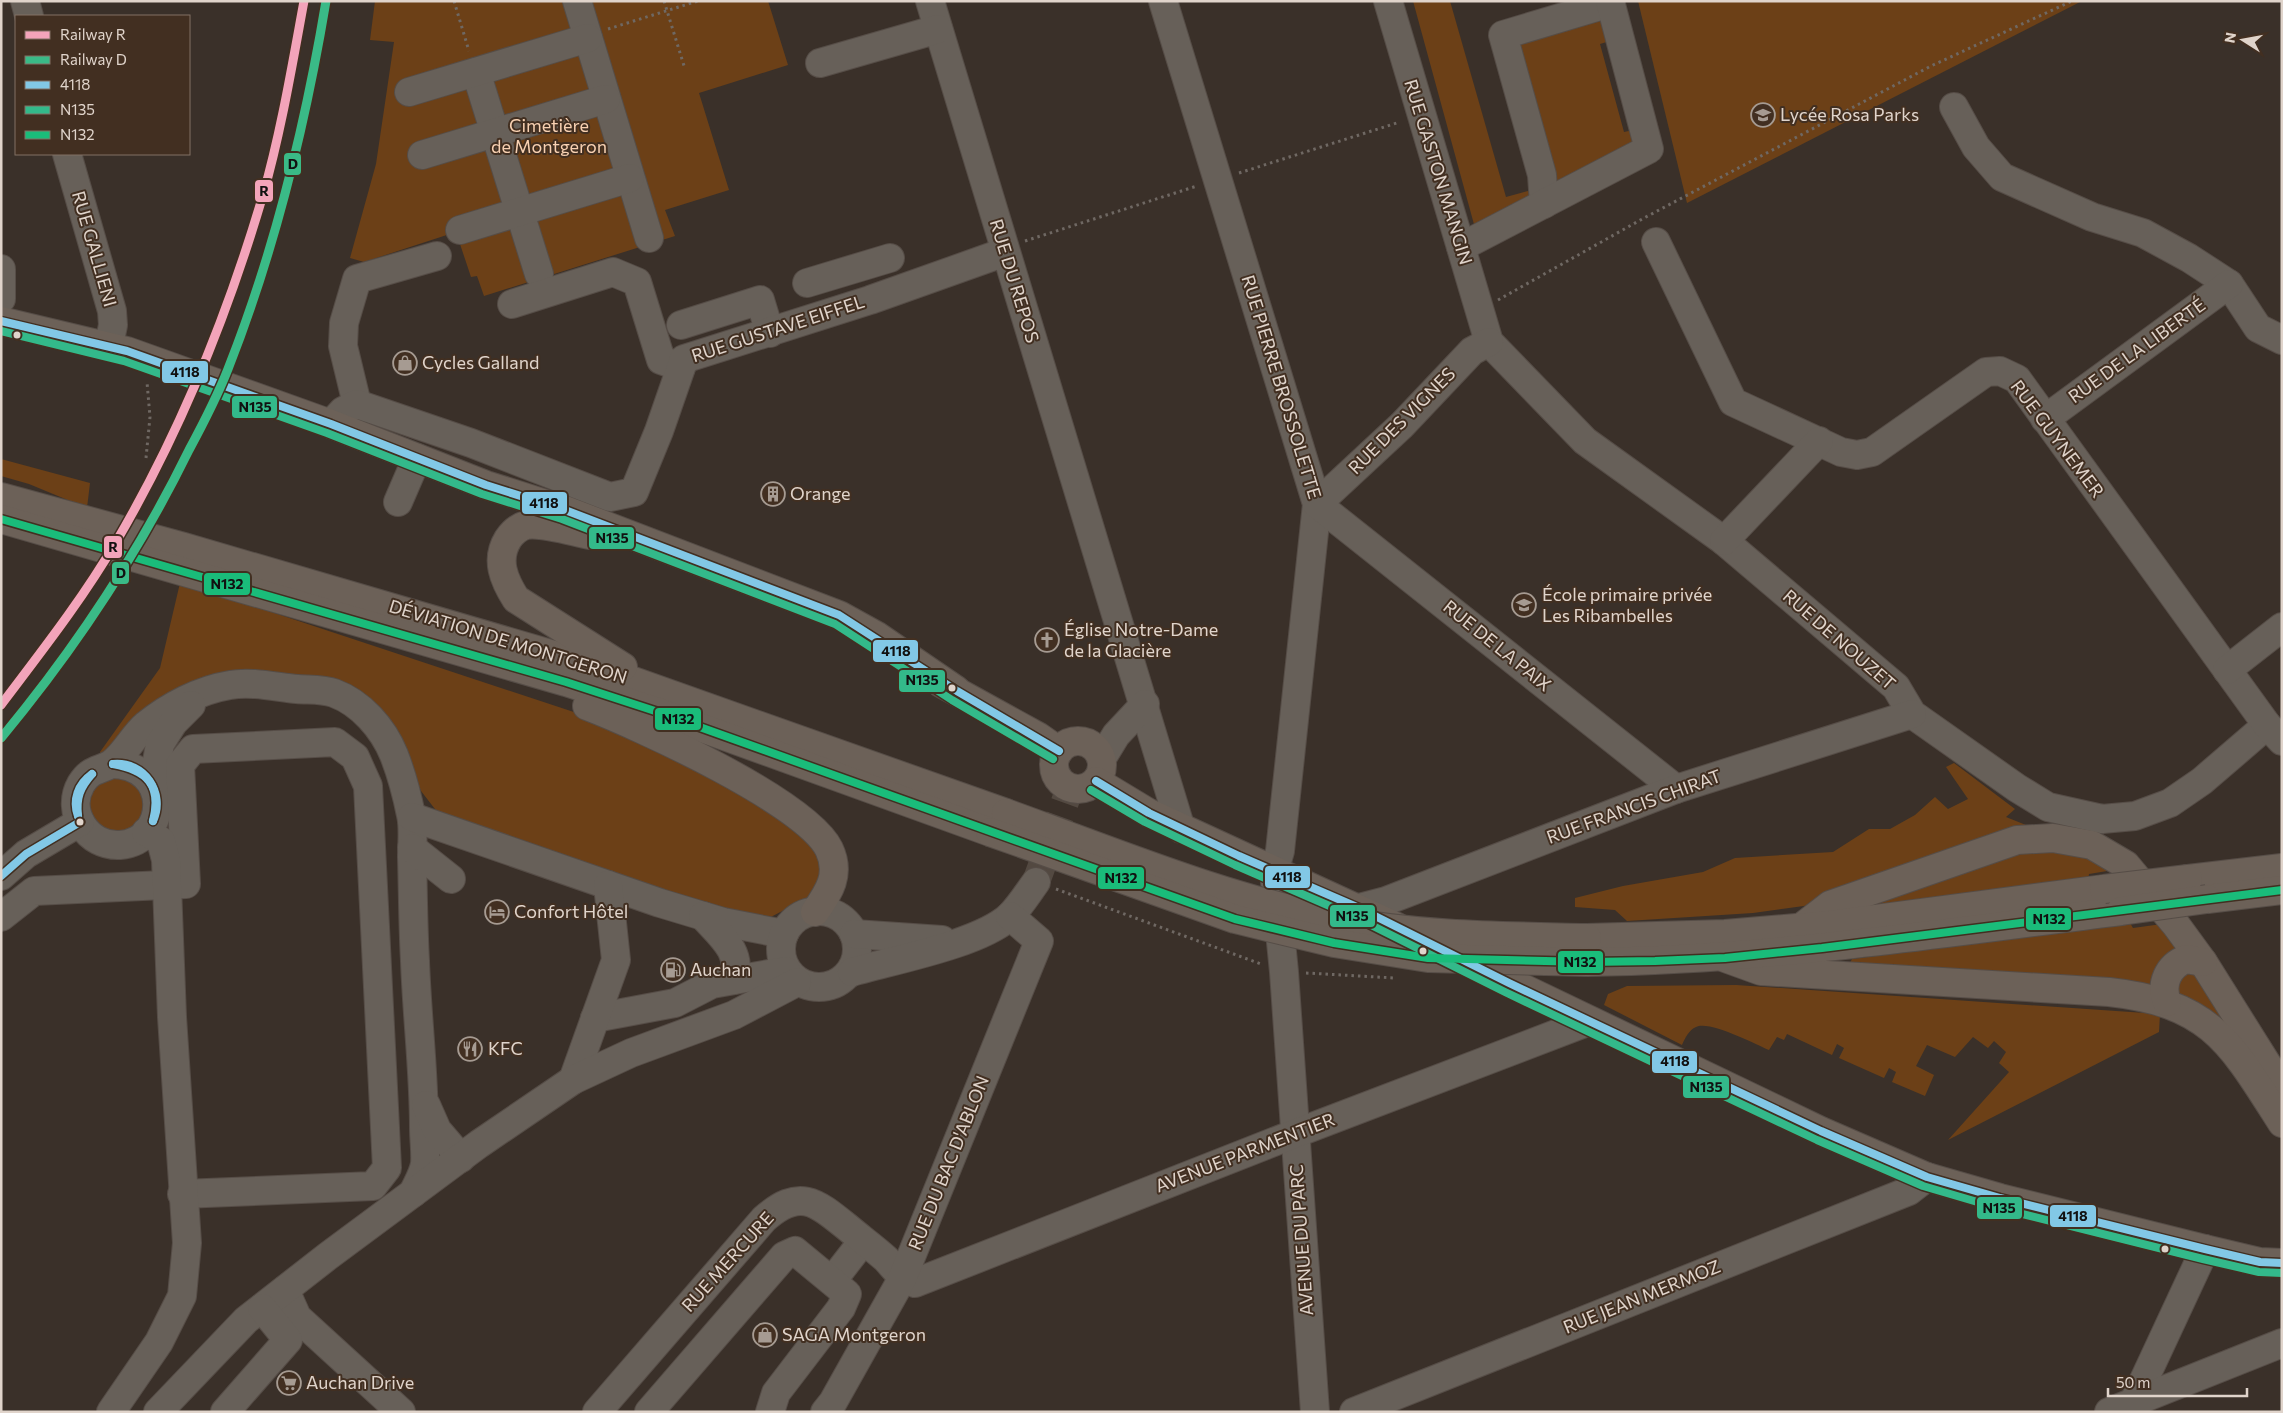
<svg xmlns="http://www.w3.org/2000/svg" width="2283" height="1413" font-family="Commissioner,sans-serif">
  <rect width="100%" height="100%" fill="#3a3029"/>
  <g fill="#6c4017">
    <polygon points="375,1 768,1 788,65 699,93 729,190 665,210 675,236 484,296 477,276 471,277 456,232 364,262 350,258 376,164 394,42 370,40"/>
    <polygon points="1413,1 1450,1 1506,197 1528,191 1534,194 1475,228"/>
    <polygon points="1638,1 2082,1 1687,203"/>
    <polygon points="1595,17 1607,24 1613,40 1600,44 1624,132 1638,129 1638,146 1552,191 1517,54 1521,40"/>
    <polygon points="1,459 90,483 87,508 29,484 1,476"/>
    <polygon points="180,583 193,586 598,720 707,771 804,831 821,862 821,884 809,897 767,919 741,917 438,813 421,791 395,731 255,675 101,755 100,752 160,668"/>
    <polygon points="1954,763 2015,809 2006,817 2041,831 1811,905 1753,913 1627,921 1615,910 1575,907 1575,898 1623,886 1703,872 1735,858 1833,852 1869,829 1890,829 1915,815 1935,797 1948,809 1968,799 1946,767"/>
    <circle cx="116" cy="804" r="28"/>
    <polygon points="2049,847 2094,858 2113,870 2089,874 2088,880 1873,905 1960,867"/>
    <polygon points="2130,923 2133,928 2162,924 2180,950 2157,990 1850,963 1852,959 1860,958"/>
    <polygon points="2189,967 2282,1098 2176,998 2177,971"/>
    <path d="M1736 985 2160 1014 2159 1032 1948 1140 2009 1072 1999 1063 2006 1052 1994 1041 1988 1048 1973 1037 1955 1057 1927 1045 1916 1066 1934 1075 1925 1096 1892 1082 1896 1072 1889 1068 1884 1078 1839 1058 1844 1048 1837 1044 1832 1055 1787 1034 1784 1040 1777 1037 1769 1050C1755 1044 1709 1020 1696 1027 1689 1030 1685 1038 1682 1045L1604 1005 1608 994 1627 986Z"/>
  </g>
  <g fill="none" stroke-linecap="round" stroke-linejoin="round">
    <polyline stroke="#534941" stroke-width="28" stroke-dasharray="28 14" stroke-linecap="butt" points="1036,882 1070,788"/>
    <g stroke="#564d47" stroke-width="30">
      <g id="minor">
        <polyline points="25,1 29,16"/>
        <polyline points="577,1 649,238"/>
        <polyline points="930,1 1181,829"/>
        <polyline points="1163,1 1317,504 1280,851 1274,872 1284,972 1315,1412"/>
        <polyline points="1388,1 1489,342 1585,441 1724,541 1896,687 1912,714 2017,788 2048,807 2102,819 2135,816 2170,803 2202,781 2267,725"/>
        <polyline points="820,63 938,29"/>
        <polyline points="476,72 539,274"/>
        <polyline points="409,92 588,38"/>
        <polyline points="1954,107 1976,147 2002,177 2092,217 2143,233 2189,258 2229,284 2258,328 2282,340"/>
        <polyline points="67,154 112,311 113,325 109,345"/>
        <polyline points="422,155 606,99"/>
        <polyline points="1544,204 1542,175 1503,35 1610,3"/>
        <polyline points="460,230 630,178"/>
        <polyline points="1656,242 1733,402 1841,452 1857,455 1872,452 1986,372 2000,371 2017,379 2267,725 2282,741"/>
        <polyline points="1461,247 1649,149 1610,1"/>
        <polyline points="1,269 1,299"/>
        <polyline points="807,283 890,258"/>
        <polyline points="512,304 613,272 637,282 661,360 681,367"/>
        <polyline points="681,325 760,300 770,333"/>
        <polyline points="1489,342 1472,351 1402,425 1317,504 1676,789"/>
        <polyline points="357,404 343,346 344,323 357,279 437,256"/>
        <polyline points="2045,419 2229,284"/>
        <polyline points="331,424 343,411 357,404 471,443 610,497 634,492 659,431 684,359 870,300 1005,252"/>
        <polyline points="398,502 417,458"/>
        <polyline points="1724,541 1819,441"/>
        <polyline points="2227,670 2282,627"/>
        <polyline points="1102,758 1116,735 1145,704"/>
        <path d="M111 764C172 764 170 841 120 845 88 847 65 812 81 784 90 769 99 771 111 764 124 755 133 736 146 725 169 706 200 690 230 685 251 681 276 687 297 689 308 690 323 689 334 693 361 703 383 728 394 755 401 773 407 795 411 815 414 828 412 843 412 857 413 891 413 926 415 961 417 1017 424 1072 424 1128 424 1140 426 1153 425 1164 423 1175 417 1184 413 1193"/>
        <polyline points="153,785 160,744 173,723 191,705"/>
        <polyline points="412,817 660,903 723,922 784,934"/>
        <polyline points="412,848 451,879"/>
        <polyline points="1,876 26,854 80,822"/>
        <circle cx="819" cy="949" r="38"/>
        <path d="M703 916C720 935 744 953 733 980"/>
        <polyline points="1344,916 1359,908 1386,901 1676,789 1912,714"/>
        <polyline points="1,917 34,891 186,884 180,765 193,749 335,742 355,757 368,786 387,1168 373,1186 182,1194"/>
        <polyline points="854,934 942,940"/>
        <path d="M852 972C893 960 980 944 1010 916 1020 906 1028 893 1036 882"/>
        <polyline points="595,1018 675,1003 712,984 786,971"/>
        <polyline points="573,1080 616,960 608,885"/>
        <polyline points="426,1105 437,1130 461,1158"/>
        <polyline points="832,1281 863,1241"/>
        <polyline points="285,1290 297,1317 401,1412"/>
        <polyline points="2130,1410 2205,1249"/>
        <polyline points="111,1412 159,1342 182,1296 187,1243 172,1017 166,860 161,841 146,832"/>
        <polyline points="158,1412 246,1320 328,1256 479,1144 573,1080 631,1053 734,1015 797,982"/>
        <polyline points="225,1412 288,1340 262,1308"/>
        <path d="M597 1412 764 1219C799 1188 815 1201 847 1227 860 1238 874 1248 886 1259 896 1270 901 1278 915 1283L1294 1134 1590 1021"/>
        <polyline points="649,1412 784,1256 795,1251 847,1294 841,1308 776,1393 770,1412"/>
        <polyline points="825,1412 833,1402 902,1279 1039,941 1010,916"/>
        <polyline points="1354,1412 1909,1191 1927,1177"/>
        <polyline points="2109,1412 2282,1343"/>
      </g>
    </g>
    <g stroke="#564d47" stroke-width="30">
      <g id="major">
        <polyline points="1,321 127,351 331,424 486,485 565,510 839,615 877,636 956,690"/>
        <polyline points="1,497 184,547 588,665 1006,813"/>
        <polyline points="1,519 566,682 655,711 990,832"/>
        <path d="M590 535C574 532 542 522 526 525 519 527 512 533 508 539 495 560 504 580 516 599L623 667"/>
        <polyline points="941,683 1039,737 1059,751"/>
        <path d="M587 706C639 726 806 802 829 849 841 874 829 892 815 912"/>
        <circle cx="1078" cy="765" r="24"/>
        <polyline points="1096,781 1149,813 1397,927"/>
        <polyline points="2188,879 2282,868"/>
        <polyline points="2207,899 2282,890"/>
        <polyline points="1803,926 1830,905 2017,840 2053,838 2092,845 2126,865 2176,925 2203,962 2282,1088"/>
        <polyline points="1587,938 1725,934 1830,925 2104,889"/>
        <polyline points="1456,956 1821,1131 1927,1177 2000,1198 2205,1249 2260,1262 2282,1263"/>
        <path d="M1725 958 1761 971 2109 992C2211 1003 2231 1043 2282 1123"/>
        <path d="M1587 962C1766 960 1943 933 2121 911"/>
        <path d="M2167 1002C2160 984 2168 966 2186 959L2203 962"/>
      </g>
    </g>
    <g stroke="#6f6863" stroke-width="3" stroke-dasharray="2.5 4" stroke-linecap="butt">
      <polyline points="454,1 469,51"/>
      <polyline points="664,1 685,69"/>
      <polyline points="608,29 698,1"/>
      <polyline points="1239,173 1400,122"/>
      <polyline points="1025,241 1197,186"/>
      <polyline points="1498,300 1644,218 1931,66 2072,1"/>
      <polyline points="146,458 150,417 147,382"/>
      <polyline points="1056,889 1261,964"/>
      <polyline points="1306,973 1395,978"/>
    </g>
    <use href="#minor" stroke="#676059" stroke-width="28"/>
    <use href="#major" stroke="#6c6158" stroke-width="28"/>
    <g stroke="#564d47" stroke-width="30" stroke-linecap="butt">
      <g id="major-bridge">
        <path d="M1006 813C1115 852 1224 898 1338 920 1420 936 1504 936 1587 938"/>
        <polyline points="990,832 1235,919 1334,943 1428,958 1587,962"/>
        <polyline points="2104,889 2188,879"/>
        <polyline points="2121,911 2207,899"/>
      </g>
    </g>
    <use href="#major-bridge" stroke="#6c6158" stroke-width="28"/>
    <g stroke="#422f21" stroke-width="11">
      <g id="bus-1">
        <polyline points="1,321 127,351 331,424 486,485 565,510 839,615 957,691 1059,751"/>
        <path d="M113 764C147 770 162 785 153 821"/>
        <path d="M113 764C144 761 166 793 153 821"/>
        <polyline points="1096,781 1149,813 1239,856 1359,908 1509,983 1821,1131 1927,1177 2000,1198 2205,1249 2260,1262 2282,1263"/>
        <path d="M78 816C72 800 78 784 92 774"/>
        <path d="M78 816C76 797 80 788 92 774"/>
        <polyline points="1,876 26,854 80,822"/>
      </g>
    </g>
    <g stroke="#422f21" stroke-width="11">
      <g id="bus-2">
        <polyline points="1,331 124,361 327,433 482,494 562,519 835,624 952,700 1053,759"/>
        <polyline points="1091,790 1145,822 1235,865 1355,917 1505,992 1817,1140 1923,1186 1998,1208 2203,1259 2259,1272 2282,1273"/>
      </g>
    </g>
    <g stroke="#422f21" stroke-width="11">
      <polyline id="bus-3" points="1,519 566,682 655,711 1235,919 1334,943 1428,958 1587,962 1655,961 1725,958 1822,948 2282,890"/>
    </g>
    <use href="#bus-1" stroke="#82c8e6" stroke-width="8"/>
    <use href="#bus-2" stroke="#33b98a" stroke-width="8"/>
    <use href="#bus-3" stroke="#1abc7a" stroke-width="8"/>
    <g stroke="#422f21" stroke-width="12">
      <path id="rail-1" d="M1 705C41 652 82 600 116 542 180 433 227 317 263 195 281 132 292 66 304 1"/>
    </g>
    <g stroke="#422f21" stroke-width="12">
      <path id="rail-2" d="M1 738C75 649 138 554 189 450 203 424 217 397 228 369 275 250 305 127 326 1"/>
    </g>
    <use href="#rail-1" stroke="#f3a4ba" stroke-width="9"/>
    <use href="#rail-2" stroke="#3aba87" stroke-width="9"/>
  </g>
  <defs>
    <g id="school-ring" transform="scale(1.25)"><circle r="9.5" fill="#422f21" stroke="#a69b92" stroke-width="1.5"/><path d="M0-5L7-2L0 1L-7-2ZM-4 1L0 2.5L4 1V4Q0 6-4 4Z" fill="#a69b92"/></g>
    <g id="shop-ring" transform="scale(1.25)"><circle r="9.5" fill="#422f21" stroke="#a69b92" stroke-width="1.5"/><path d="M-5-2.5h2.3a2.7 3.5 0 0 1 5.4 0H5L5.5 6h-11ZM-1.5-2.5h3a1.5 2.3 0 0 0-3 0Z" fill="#a69b92"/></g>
    <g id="building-ring" transform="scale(1.25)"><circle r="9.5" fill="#422f21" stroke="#a69b92" stroke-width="1.5"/><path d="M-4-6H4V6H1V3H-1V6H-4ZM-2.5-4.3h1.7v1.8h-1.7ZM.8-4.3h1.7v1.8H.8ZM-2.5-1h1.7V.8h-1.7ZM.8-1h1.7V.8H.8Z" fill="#a69b92"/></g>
    <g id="church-ring" transform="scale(1.25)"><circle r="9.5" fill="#422f21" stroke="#a69b92" stroke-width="1.5"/><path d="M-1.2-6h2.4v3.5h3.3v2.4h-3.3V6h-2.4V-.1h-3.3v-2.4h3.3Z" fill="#a69b92"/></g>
    <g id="hotel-ring" transform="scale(1.25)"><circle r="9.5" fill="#422f21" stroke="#a69b92" stroke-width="1.5"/><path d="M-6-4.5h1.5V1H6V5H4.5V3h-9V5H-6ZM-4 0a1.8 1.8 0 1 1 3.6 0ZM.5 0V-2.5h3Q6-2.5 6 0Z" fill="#a69b92"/></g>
    <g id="fuel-ring" transform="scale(1.25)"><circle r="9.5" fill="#422f21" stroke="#a69b92" stroke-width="1.5"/><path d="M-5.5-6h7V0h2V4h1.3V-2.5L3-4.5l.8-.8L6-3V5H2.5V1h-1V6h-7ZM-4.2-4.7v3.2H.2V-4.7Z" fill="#a69b92"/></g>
    <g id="restaurant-ring" transform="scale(1.25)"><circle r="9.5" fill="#422f21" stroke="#a69b92" stroke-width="1.5"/><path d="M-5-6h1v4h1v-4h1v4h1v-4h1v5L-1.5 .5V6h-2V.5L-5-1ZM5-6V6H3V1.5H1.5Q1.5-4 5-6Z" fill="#a69b92"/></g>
    <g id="supermarket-ring" transform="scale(1.25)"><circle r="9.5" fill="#422f21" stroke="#a69b92" stroke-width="1.5"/><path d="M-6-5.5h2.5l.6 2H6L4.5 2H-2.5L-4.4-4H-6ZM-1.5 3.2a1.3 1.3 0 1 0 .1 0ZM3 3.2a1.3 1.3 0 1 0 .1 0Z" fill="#a69b92"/></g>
  </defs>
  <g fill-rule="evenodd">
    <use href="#school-ring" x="1763" y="115"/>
    <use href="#shop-ring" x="405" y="363"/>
    <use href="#building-ring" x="773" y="494"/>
    <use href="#school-ring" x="1524" y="605"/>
    <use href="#church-ring" x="1047" y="640"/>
    <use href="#hotel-ring" x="497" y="912"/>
    <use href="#fuel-ring" x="673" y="970"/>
    <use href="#restaurant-ring" x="470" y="1049"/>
    <use href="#shop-ring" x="765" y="1335"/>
    <use href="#supermarket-ring" x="289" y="1383"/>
  </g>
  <g fill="#e0d4cb" stroke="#422f21" stroke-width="2">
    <circle cx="17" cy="335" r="4.5"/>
    <circle cx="952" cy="688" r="4.5"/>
    <circle cx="80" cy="822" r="4.5"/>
    <circle cx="1423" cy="951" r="4.5"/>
    <circle cx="2165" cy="1249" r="4.5"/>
  </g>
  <g text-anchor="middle" stroke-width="4" stroke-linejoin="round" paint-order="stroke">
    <g font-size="18" fill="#e0d4cb" stroke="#422f21" text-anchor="start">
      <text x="1780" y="121">Lycée Rosa Parks</text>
      <text x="422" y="369">Cycles Galland</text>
      <text x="790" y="500">Orange</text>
      <text x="1542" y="601">École primaire privée<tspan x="1542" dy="21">Les Ribambelles</tspan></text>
      <text x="1064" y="636">Église Notre-Dame<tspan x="1064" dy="21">de la Glacière</tspan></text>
      <text x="514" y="918">Confort Hôtel</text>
      <text x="690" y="976">Auchan</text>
      <text x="488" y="1055">KFC</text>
      <text x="782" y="1341">SAGA Montgeron</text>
      <text x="306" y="1389">Auchan Drive</text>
    </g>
    <g font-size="18" fill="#f8d1b2" stroke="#422f21">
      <text x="549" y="132">Cimetière<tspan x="549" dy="21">de Montgeron</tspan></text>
    </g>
    <g font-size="18" fill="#e0d4cb" stroke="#422f21">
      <text transform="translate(1438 172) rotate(73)" y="6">RUE GASTON MANGIN</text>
      <text transform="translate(94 249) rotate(74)" y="6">RUE GALLIENI</text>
      <text transform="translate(1014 281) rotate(73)" y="6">RUE DU REPOS</text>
      <text transform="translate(778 329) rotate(-18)" y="6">RUE GUSTAVE EIFFEL</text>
      <text transform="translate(2137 351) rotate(-36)" y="6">RUE DE LA LIBERTÉ</text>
      <text transform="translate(1281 387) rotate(73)" y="6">RUE PIERRE BROSSOLETTE</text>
      <text transform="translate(1402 421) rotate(-45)" y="6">RUE DES VIGNES</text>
      <text transform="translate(2057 439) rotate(53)" y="6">RUE GUYNEMER</text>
      <text transform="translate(1839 640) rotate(41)" y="6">RUE DE NOUZET</text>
      <text transform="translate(508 642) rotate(17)" y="6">DÉVIATION DE MONTGERON</text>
      <text transform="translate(1497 646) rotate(39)" y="6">RUE DE LA PAIX</text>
      <text transform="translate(1634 807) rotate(-20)" y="6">RUE FRANCIS CHIRAT</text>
      <text transform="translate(1245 1153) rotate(-21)" y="6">AVENUE PARMENTIER</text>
      <text transform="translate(949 1163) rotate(-68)" y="6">RUE DU BAC D'ABLON</text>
      <text transform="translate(1302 1240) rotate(-94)" y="6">AVENUE DU PARC</text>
      <text transform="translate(728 1262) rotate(-48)" y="6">RUE MERCURE</text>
      <text transform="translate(1642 1297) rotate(-22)" y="6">RUE JEAN MERMOZ</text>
    </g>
  </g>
  <g stroke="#422f21" stroke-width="2">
    <rect x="283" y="152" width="19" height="24" rx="5" fill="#3aba87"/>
    <rect x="254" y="179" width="20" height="24" rx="5" fill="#f3a4ba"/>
    <rect x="161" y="360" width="48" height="24" rx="5" fill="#82c8e6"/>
    <rect x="231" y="395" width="47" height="24" rx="5" fill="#33b98a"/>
    <rect x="521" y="491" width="47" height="24" rx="5" fill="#82c8e6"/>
    <rect x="588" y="526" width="47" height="24" rx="5" fill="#33b98a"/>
    <rect x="103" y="535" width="20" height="24" rx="5" fill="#f3a4ba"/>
    <rect x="111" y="561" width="19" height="24" rx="5" fill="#3aba87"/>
    <rect x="203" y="572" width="48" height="24" rx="5" fill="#1abc7a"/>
    <rect x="872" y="639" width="47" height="24" rx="5" fill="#82c8e6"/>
    <rect x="898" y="669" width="48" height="24" rx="5" fill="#33b98a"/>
    <rect x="654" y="707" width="48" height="24" rx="5" fill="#1abc7a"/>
    <rect x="1264" y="865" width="47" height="24" rx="5" fill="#82c8e6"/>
    <rect x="1097" y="866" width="48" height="24" rx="5" fill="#1abc7a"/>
    <rect x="1329" y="904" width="47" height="24" rx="5" fill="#33b98a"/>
    <rect x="2025" y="907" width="47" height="24" rx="5" fill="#1abc7a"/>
    <rect x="1557" y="950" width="47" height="24" rx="5" fill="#1abc7a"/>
    <rect x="1651" y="1050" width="47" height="24" rx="5" fill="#82c8e6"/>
    <rect x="1682" y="1075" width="48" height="24" rx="5" fill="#33b98a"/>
    <rect x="1976" y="1196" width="47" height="24" rx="5" fill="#33b98a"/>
    <rect x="2049" y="1204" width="48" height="24" rx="5" fill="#82c8e6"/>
  </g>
  <g font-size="14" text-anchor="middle" font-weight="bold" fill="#111">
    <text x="293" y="169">D</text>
    <text x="264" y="196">R</text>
    <text x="185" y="377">4118</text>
    <text x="255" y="412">N135</text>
    <text x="544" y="508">4118</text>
    <text x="612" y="543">N135</text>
    <text x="113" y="552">R</text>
    <text x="121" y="578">D</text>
    <text x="227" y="589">N132</text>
    <text x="896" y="656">4118</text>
    <text x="922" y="685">N135</text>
    <text x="678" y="724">N132</text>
    <text x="1287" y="882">4118</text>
    <text x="1121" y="883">N132</text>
    <text x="1352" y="921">N135</text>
    <text x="2049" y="924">N132</text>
    <text x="1580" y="967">N132</text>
    <text x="1675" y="1066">4118</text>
    <text x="1706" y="1092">N135</text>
    <text x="1999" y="1213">N135</text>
    <text x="2073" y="1221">4118</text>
  </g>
  <rect width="2283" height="1413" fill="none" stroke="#e0d4cb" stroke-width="5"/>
  <rect x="15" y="15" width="175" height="140" fill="#422f21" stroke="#817165"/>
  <rect x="25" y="31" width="25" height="8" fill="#f3a4ba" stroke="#817165"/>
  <text x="60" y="40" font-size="15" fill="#e0d4cb">Railway R</text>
  <rect x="25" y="56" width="25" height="8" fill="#3aba87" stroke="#817165"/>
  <text x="60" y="65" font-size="15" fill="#e0d4cb">Railway D</text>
  <rect x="25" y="81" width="25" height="8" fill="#82c8e6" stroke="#817165"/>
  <text x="60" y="90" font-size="15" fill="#e0d4cb">4118</text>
  <rect x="25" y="106" width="25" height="8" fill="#33b98a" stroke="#817165"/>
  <text x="60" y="115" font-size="15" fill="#e0d4cb">N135</text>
  <rect x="25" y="131" width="25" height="8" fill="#1abc7a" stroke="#817165"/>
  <text x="60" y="140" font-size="15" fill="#e0d4cb">N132</text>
  <g transform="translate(2243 40) rotate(281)" stroke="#422f21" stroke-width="4" paint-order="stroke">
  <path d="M0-4L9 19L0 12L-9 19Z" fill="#e0d4cb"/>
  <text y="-8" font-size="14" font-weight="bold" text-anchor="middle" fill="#e0d4cb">N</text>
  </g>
  <path d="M2108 1388v8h139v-8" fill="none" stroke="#e0d4cb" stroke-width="2.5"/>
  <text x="2116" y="1388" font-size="15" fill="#e0d4cb" stroke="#422f21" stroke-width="4" paint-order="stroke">50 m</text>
</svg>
